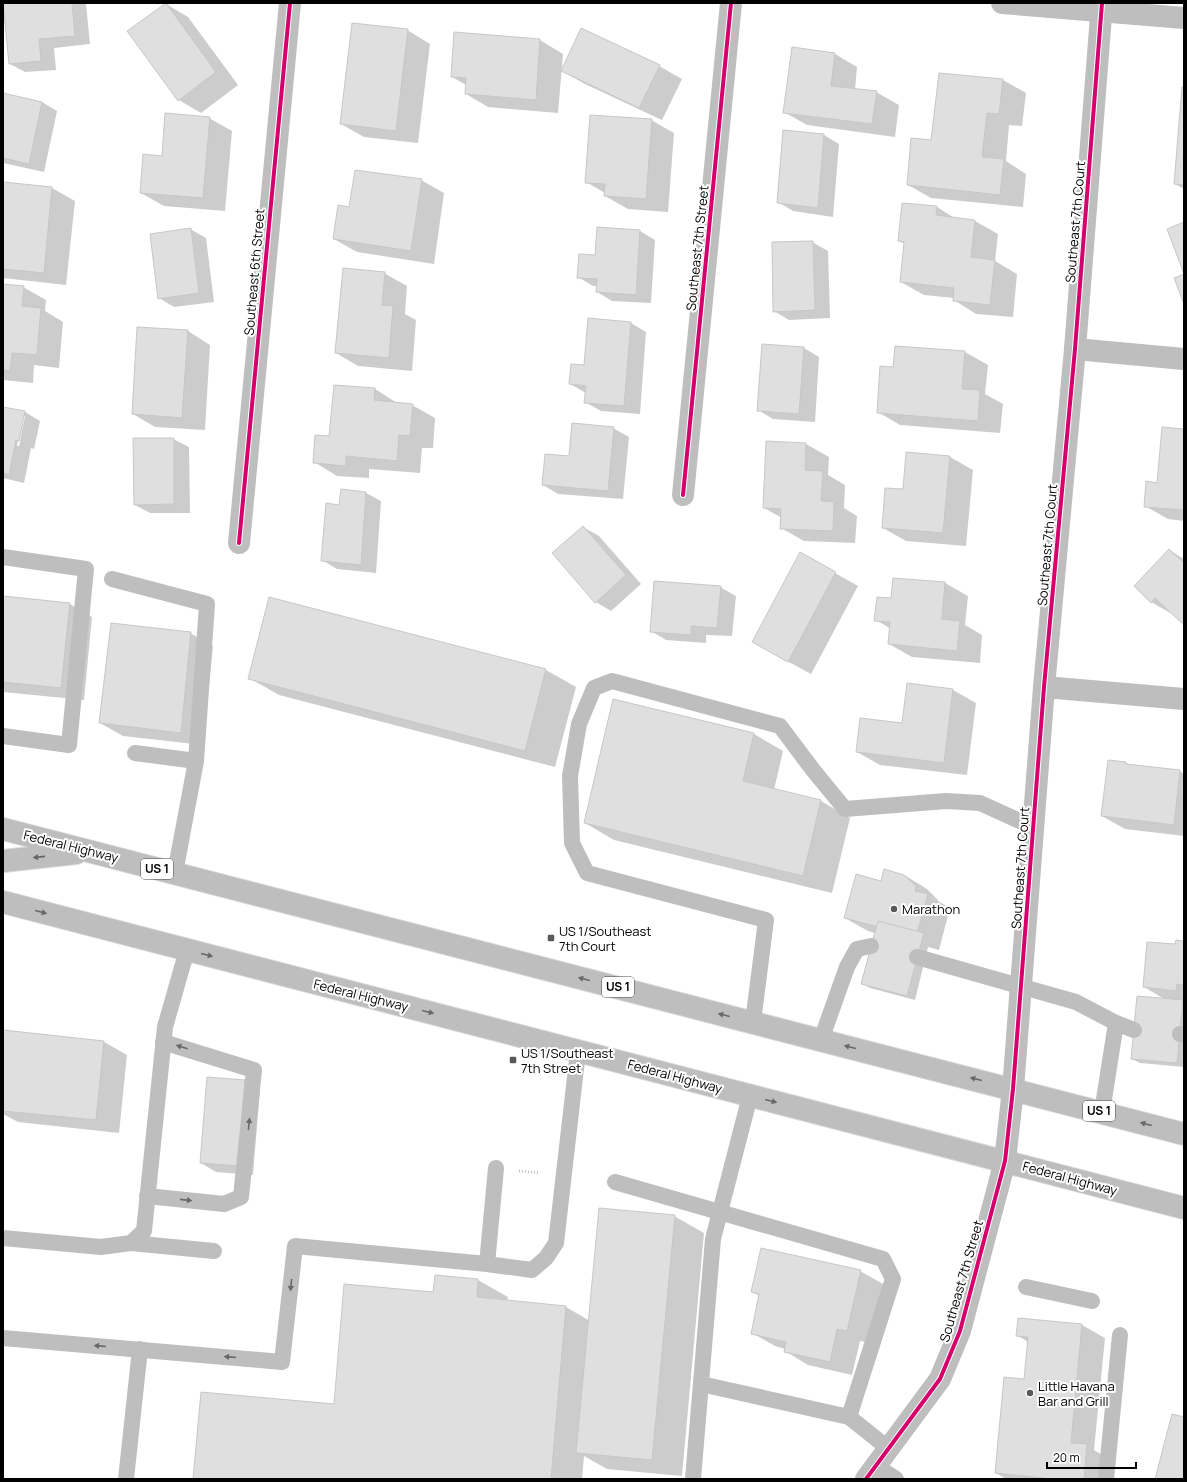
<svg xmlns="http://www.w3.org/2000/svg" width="1187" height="1482" font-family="Manrope,sans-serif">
  <rect width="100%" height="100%" fill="#fff"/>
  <g fill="#0003" fill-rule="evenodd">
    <polygon points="4,3 84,3 86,4 90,44 54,48 56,70 25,72 10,64"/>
    <polygon points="166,4 188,17 238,85 201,113 179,100"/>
    <polygon points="407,30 430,44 418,143 364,137 341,124"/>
    <polygon points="455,33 540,40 563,54 558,113 488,107 466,94 466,85 452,77"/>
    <polygon points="835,54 857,67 855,90 876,92 899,105 895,137 807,125 784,112"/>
    <polygon points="659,66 682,79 662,120 585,84 562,71"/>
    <polygon points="1003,80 1026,93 1022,126 1009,125 1006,161 1026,174 1023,207 931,198 908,185 932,141"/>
    <polygon points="1184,88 1184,189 1175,184"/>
    <polygon points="3,94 42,102 57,111 44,172 3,163"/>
    <polygon points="209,118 232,131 225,211 164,206 141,193 163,157"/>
    <polygon points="651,120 674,133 668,212 628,209 605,196 605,193 586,182"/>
    <polygon points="784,131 824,135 839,144 833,217 793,211 778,202"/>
    <polygon points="421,180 444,193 434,264 357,252 334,239 350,208"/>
    <polygon points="3,183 52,188 75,201 66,285 3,278"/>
    <polygon points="937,207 956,219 975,221 998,234 995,261 1017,274 1013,317 976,314 954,300 954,298 924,295 901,282 905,244 899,241"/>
    <polygon points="190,229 206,238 214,302 174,307 159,298"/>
    <polygon points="640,231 655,240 651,303 612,301 597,292 597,286 593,286 578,277 596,256"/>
    <polygon points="812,242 828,251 830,318 789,320 774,311"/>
    <polygon points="384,273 407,286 405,314 416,320 412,371 358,366 336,353"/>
    <polygon points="3,285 23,287 46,300 45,311 63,322 59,368 34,365 33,383 3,380"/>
    <polygon points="589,319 631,323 646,332 640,414 601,411 585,402 586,393 570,384 585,366"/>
    <polygon points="188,331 210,345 205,430 155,427 133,414"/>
    <polygon points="763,345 804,348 819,357 815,422 773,419 758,410"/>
    <polygon points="965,352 988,365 985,394 1003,404 1000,433 900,425 878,412 894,368"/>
    <polygon points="375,389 397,403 412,405 435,418 433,448 422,448 420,473 369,469 369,478 337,476 314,462"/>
    <path d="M3 408 25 412 40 421 34 449 31 448 24 483 3 478ZM23 416H25L19 446H17Z"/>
    <polygon points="613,428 629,437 623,499 558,494 543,485 570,457"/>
    <polygon points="1184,430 1184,521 1168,519 1145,506 1158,484"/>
    <polygon points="173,439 189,447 190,513 150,513 135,505"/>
    <polygon points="806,444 829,457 828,475 845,485 844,508 857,516 855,543 804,541 781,528 782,518 764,508"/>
    <polygon points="950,457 973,470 966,546 906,541 883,528 904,490"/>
    <polygon points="366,493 381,501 376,573 337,569 322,560"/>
    <polygon points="583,527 599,536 641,584 611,611 596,602 553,553"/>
    <polygon points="1169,550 1184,559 1184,624 1174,615 1151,602"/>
    <polygon points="835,573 858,586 811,674 776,655"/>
    <polygon points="894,579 945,583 968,596 965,625 982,635 980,663 912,657 889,644 891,629 876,620 892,600"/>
    <polygon points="720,587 736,596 732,636 706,635 706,643 666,640 651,631"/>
    <polygon points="3,597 70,604 92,617 84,700 3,692"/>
    <polygon points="270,598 546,670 576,687 555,767 279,695 249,678"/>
    <polygon points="190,633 213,646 203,745 123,736 100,723"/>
    <polygon points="908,684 953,690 976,703 967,775 880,765 857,752 903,725"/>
    <polygon points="754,734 783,751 774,790 821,801 850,818 832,893 614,840 585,823"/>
    <polygon points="1109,761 1126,763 1132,766 1180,771 1184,774 1184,836 1125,829 1102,816"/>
    <polygon points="904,875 927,889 938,900 938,901 950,908 939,950 928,947 915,1000 870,988 862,983 875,933 868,931 845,918"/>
    <polygon points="1184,942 1184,1067 1140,1063 1132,1059 1166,1000 1144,987"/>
    <polygon points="3,1031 104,1042 127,1055 119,1133 18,1122 3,1114"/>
    <polygon points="245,1081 260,1090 253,1175 216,1172 201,1163"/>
    <polygon points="674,1216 704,1233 682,1476 607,1469 584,1456 582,1479 194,1479 335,1405 434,1294 436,1276 478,1280 508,1297 507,1301 566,1307 590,1321"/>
    <polygon points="860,1271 883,1284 870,1343 860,1341 852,1375 808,1365 785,1351 785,1349 775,1346 752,1333 760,1296 752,1292"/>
    <polygon points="1082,1325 1105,1338 1094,1450 1109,1459 1107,1479 1006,1479 996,1473 1025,1380 1028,1342 1017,1335"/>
  </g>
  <g fill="#dfdfdf" stroke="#c7c7c7">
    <polygon points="3,3 72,3 75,36 39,39 41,61 9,64"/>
    <polygon points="166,3 216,72 178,101 127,31"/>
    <polygon points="352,23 408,29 396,131 340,124"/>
    <polygon points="581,28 660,65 639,108 561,71"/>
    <polygon points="454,32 540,39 536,100 465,94 466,78 451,77"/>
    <polygon points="792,47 835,53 831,86 877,91 872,124 783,113"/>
    <polygon points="939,73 1003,79 999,114 987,113 982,157 1004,159 1000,195 907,185 911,138 931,140"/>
    <polygon points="1182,87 1184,87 1184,185 1174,184"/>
    <polygon points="3,93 42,102 29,164 3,158"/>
    <polygon points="165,113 210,117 203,198 140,193 143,154 162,156"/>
    <polygon points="590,115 652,119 646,199 604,196 605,184 585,183"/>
    <polygon points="783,130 824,134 818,208 777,203"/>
    <polygon points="355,170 422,179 411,251 333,239 338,205 349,207"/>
    <polygon points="3,182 52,187 44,273 3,269"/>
    <polygon points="902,203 937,206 936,215 975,220 971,257 995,260 990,305 953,301 954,288 900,282 904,242 898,241"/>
    <polygon points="1184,222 1184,304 1174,278 1184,274 1167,229"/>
    <polygon points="597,227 640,230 636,295 596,292 597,279 577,278 579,254 595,255"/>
    <polygon points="191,228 199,293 158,299 150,234"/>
    <polygon points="813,241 815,310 773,312 772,242"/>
    <polygon points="343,268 385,272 382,305 393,306 389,358 335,353"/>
    <polygon points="3,284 24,286 22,306 41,308 37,355 12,353 10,371 3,370"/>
    <polygon points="588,318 631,322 624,406 584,403 586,386 569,384 571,364 584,365"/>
    <polygon points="137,327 188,330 182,418 132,414"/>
    <polygon points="762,344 804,347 799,414 757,411"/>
    <polygon points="895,346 965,351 962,389 980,390 978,421 877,413 880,366 893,367"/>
    <polygon points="334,385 375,388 374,400 413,404 410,436 399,435 397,461 346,456 346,466 313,463 315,435 329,436"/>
    <polygon points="3,407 25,411 19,441 16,440 9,475 3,473"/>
    <polygon points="572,423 614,427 608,491 542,485 545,454 569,456"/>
    <polygon points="1162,427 1184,429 1184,510 1144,507 1146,481 1157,483"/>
    <polygon points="133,438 174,438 174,504 134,505"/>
    <polygon points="766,441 806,443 805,470 823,471 821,501 834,502 833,531 780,529 781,509 763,508"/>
    <polygon points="906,452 950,456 943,533 882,528 885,488 903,489"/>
    <polygon points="341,489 366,492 361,565 321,561 326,503 339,505"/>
    <polygon points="583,526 626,575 595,603 552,553"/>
    <polygon points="1169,549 1184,563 1184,625 1155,598 1151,603 1134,586"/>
    <polygon points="800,552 836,572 788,662 752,642"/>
    <polygon points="893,578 945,582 942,619 960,621 957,651 888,644 890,622 874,621 877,597 891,598"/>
    <polygon points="654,581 721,586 717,628 691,626 691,635 650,632"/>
    <polygon points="3,596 70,603 61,688 3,682"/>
    <polygon points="269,597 546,669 525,751 248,679"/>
    <polygon points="111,623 191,632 181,733 99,723"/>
    <polygon points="907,683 953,689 944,763 856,752 860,718 902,723"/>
    <polygon points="613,699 754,733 743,781 821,800 803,876 584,823"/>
    <polygon points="1108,760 1126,762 1126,764 1180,770 1174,825 1101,816"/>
    <polygon points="884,869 904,875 916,886 915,891 928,894 916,937 844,918 856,874 881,881"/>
    <polygon points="878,921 924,933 907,996 861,984"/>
    <polygon points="1176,940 1184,941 1184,985 1177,984 1176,991 1143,987 1147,942 1175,944"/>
    <polygon points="1137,996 1183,1000 1177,1063 1131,1059"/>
    <polygon points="3,1030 104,1041 96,1120 3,1111"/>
    <polygon points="207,1077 245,1080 238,1166 200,1163"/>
    <polygon points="599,1208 675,1215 652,1460 576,1453"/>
    <polygon points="761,1248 861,1270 847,1331 837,1329 830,1362 784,1352 786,1342 751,1334 759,1294 751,1292"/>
    <polygon points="435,1275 478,1279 477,1297 566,1306 551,1479 193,1479 201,1392 334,1404 344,1284 433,1292"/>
    <polygon points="1018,1318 1082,1324 1071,1443 1087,1444 1084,1479 1053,1479 995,1473 1004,1377 1024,1379 1028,1337 1016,1336"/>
    <polygon points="1172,1414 1184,1417 1184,1479 1155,1479"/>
  </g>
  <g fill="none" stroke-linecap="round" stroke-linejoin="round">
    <g stroke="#dbdbdb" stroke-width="24">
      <g id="primary">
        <polyline points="3,829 1184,1134"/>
        <polyline points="3,861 76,853"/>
        <polyline points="3,902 1184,1208"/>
      </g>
    </g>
    <polyline stroke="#b9b9b9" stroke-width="2.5" stroke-dasharray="1 2" stroke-linecap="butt" points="519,1171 540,1173"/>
    <g stroke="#bebebe" stroke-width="16">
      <polyline points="3,557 86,569 69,745 3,736"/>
      <polyline points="112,579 207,604 196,761 175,873"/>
      <polyline points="135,753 196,761"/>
      <polyline points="917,957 1076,1002 1116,1023 1134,1030"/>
      <polyline points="753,1022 766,920 587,873 572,843 570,776 579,724 594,688 612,681 780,726 813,770 845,809 946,801 980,803 1033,827"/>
      <polyline points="1180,1034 1184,1034"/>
      <polyline points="821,1040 847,967 857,949 871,946"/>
      <polyline points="1102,1112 1116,1023"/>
      <polyline points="496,1168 487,1264 532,1270 546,1258 556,1243 578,1051"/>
      <polyline points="615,1182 883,1259 893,1279 849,1417 701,1384"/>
      <polyline points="147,1196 224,1204 241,1197 254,1070 163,1042"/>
      <polyline points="3,1238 101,1247 131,1243 144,1231 165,1027 187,950"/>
      <polyline points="131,1243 214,1251"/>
      <polyline points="1026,1287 1092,1301"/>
      <polyline points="3,1338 282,1362 295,1246 487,1264"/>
      <polyline points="849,1417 889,1449"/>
      <polyline points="876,1466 896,1479"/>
      <polyline points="126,1479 140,1349"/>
      <polyline points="693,1479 713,1239 750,1096"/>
      <polyline points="1106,1479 1120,1335"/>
    </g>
    <g stroke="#bebebe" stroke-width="22">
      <polyline points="1002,3 1184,18"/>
      <polyline points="1075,349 1184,359"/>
      <polyline points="683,495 731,3"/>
      <polyline points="239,543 290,3"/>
      <polyline points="1044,687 1184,699"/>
      <polyline points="866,1479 940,1379 960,1331 1005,1161 1013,1089 1044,687 1075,349 1102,3"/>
    </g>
    <use href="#primary" stroke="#bebebe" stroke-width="22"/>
    <g stroke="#fff" stroke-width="6">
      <g id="cycleway">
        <polyline points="683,495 731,3"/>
        <polyline points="239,543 290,3"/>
        <polyline points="866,1479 940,1379 960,1331 1005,1161 1013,1089 1044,687 1075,349 1102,3"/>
      </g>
    </g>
    <use href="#cycleway" stroke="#d6006c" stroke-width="4"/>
  </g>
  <defs><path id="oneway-solid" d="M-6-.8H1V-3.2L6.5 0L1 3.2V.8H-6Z"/></defs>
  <g fill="#686868">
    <use href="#oneway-solid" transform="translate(39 857) rotate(174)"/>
    <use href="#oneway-solid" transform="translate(41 912) rotate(15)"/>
    <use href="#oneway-solid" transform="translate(207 955) rotate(14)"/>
    <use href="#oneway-solid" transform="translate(584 979) rotate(-166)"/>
    <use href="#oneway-solid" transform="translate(428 1012) rotate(14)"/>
    <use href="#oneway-solid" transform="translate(724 1015) rotate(-166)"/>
    <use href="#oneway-solid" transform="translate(182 1047) rotate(-163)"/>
    <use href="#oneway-solid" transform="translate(850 1047) rotate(-166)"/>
    <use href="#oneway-solid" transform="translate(976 1079) rotate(-166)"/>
    <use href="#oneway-solid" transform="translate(771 1101) rotate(14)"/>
    <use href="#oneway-solid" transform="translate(249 1124) rotate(-84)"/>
    <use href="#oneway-solid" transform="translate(1146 1124) rotate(-165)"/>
    <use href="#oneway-solid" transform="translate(186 1200) rotate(6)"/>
    <use href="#oneway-solid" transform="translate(291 1285) rotate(96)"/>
    <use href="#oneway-solid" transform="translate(100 1346) rotate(-175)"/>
    <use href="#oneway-solid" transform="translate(230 1357) rotate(-175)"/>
  </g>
  <g fill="#595959" stroke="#fff" stroke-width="1.5">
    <circle cx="894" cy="909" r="4"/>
    <rect x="547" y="934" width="8" height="8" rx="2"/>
    <rect x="509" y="1056" width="8" height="8" rx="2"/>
    <circle cx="1030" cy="1393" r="4"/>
  </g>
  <g text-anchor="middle" stroke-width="4" stroke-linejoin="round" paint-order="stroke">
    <g fill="#fff" stroke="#4c4c4c" stroke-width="1">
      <rect x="141" y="859" width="32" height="20" rx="3"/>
      <rect x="602" y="977" width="32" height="20" rx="3"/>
      <rect x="1083" y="1101" width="32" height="20" rx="3"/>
    </g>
    <g font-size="12" font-weight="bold" fill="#000">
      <text x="157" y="873">US 1</text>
      <text x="618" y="991">US 1</text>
      <text x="1099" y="1115">US 1</text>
    </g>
    <g font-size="13" fill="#000" stroke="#fff">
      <text transform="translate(1075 222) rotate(-85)" y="5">Southeast 7th Court</text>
      <text transform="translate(697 248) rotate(-84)" y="5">Southeast 7th Street</text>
      <text transform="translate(254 272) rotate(-85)" y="5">Southeast 6th Street</text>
      <text transform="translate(1047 545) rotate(-85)" y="5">Southeast 7th Court</text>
      <text transform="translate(71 846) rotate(14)" y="5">Federal Highway</text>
      <text transform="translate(1020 868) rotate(-86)" y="5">Southeast 7th Court</text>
      <text transform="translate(361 995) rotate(14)" y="5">Federal Highway</text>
      <text transform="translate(675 1076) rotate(15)" y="5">Federal Highway</text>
      <text transform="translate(1070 1178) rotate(15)" y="5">Federal Highway</text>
      <text transform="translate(961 1281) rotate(-74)" y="5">Southeast 7th Street</text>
    </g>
    <g font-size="13" fill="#000" stroke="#fff" text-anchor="start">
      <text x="902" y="914">Marathon</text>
      <text x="559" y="936">US 1/Southeast<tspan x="559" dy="15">7th Court</tspan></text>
      <text x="521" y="1058">US 1/Southeast<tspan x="521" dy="15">7th Street</tspan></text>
      <text x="1038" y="1391">Little Havana<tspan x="1038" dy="15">Bar and Grill</tspan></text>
    </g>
  </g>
  <rect width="1187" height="1482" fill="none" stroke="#000000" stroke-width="8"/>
  <path d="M1047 1462v6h89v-6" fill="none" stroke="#000000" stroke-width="2"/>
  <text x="1053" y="1462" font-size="12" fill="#000000" stroke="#ffffff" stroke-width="3" paint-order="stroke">20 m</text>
</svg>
